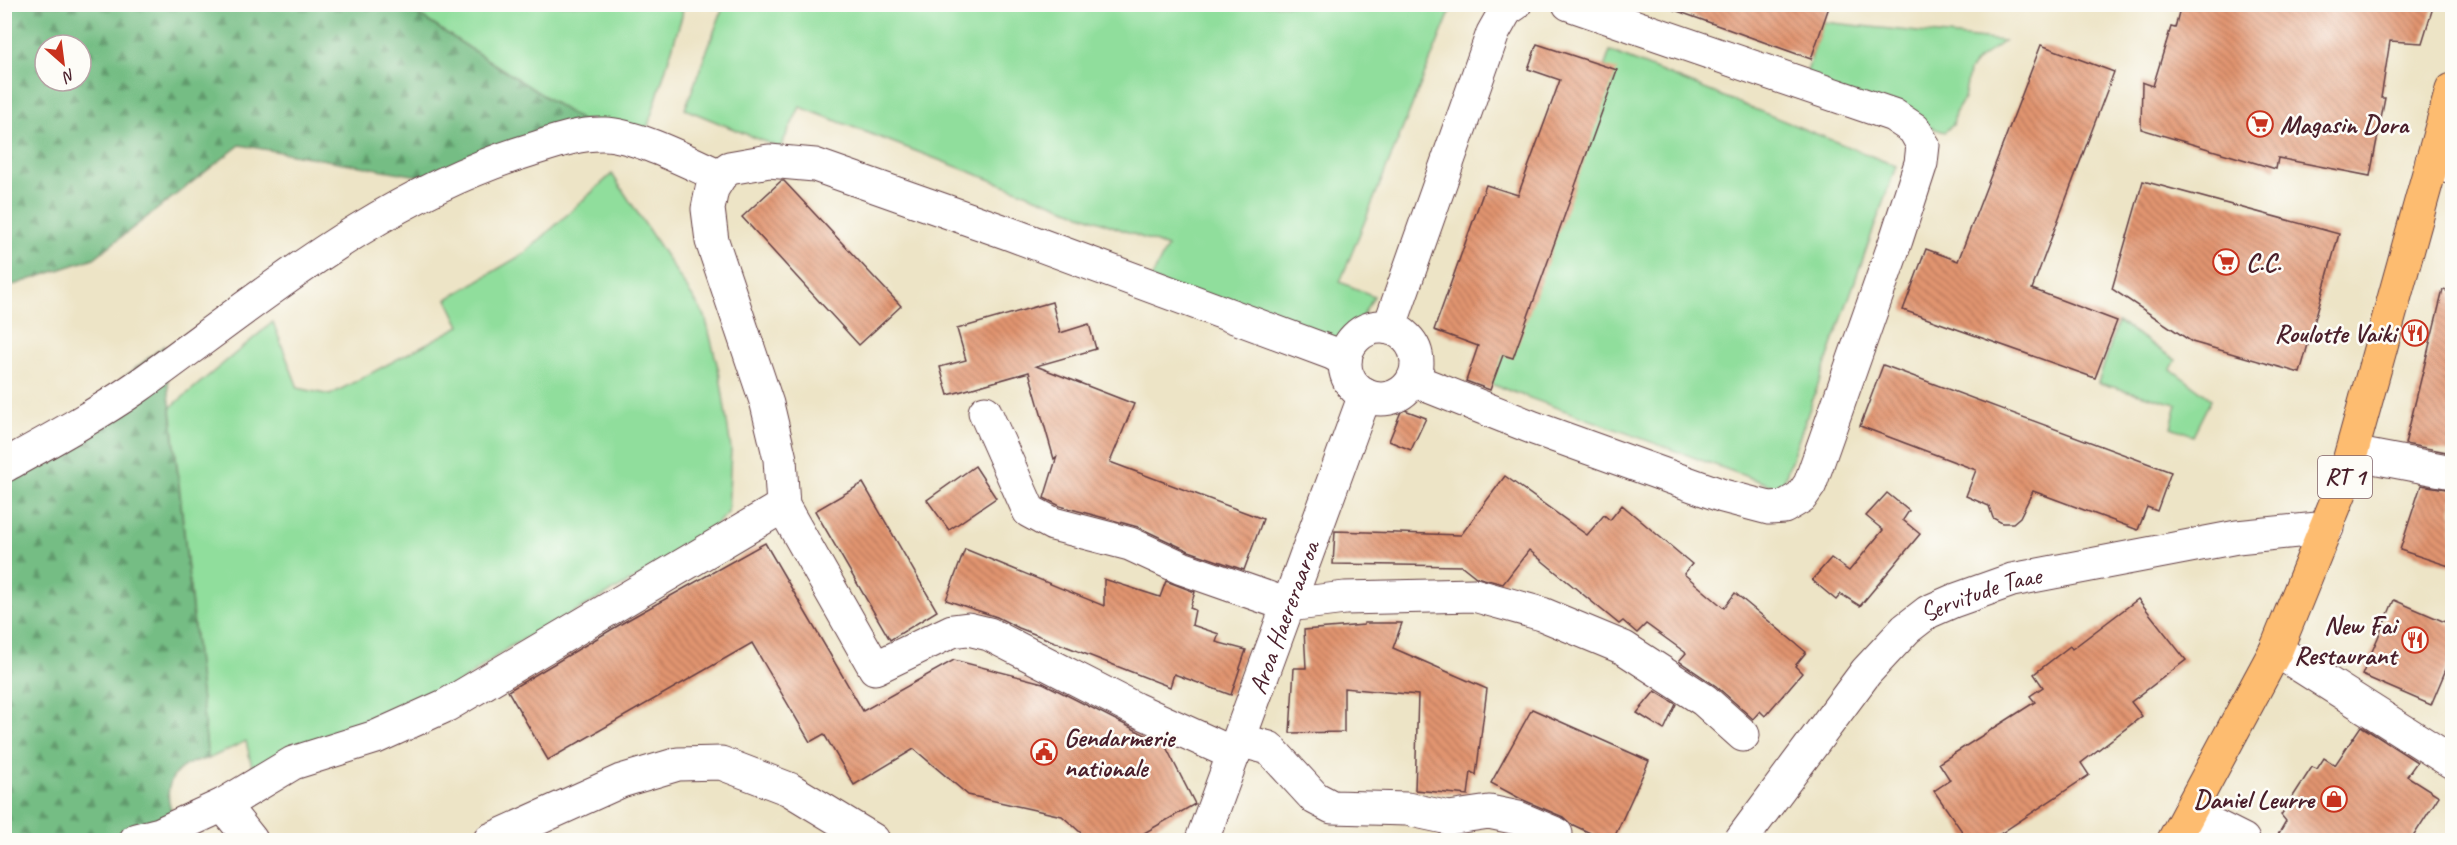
<svg xmlns="http://www.w3.org/2000/svg" width="2457" height="845" font-family="Caveat,sans-serif">
  <defs>
    <pattern id="forest-firs" width="22" height="20" patternUnits="userSpaceOnUse" patternTransform="scale(1.5)"><rect width="22" height="20" fill="#74bd84"/><path d="M5 1l3.5 6h-7zM16 11l3.5 6h-7z" fill="#61996c"/></pattern>
    <pattern id="building-back-hatch" width="6" height="6" patternUnits="userSpaceOnUse" patternTransform="scale(1.5)"><rect width="6" height="6" fill="#e1946f"/><path d="M-1 5l2 2M0 0l6 6M5-1l2 2" fill="none" stroke="#b8785b"/></pattern>
  </defs>
  <rect width="100%" height="100%" fill="#fdfcf7"/>
  <filter id="ink" filterUnits="userSpaceOnUse"><feTurbulence type="fractalNoise" baseFrequency=".0167" numOctaves="2"/><feDisplacementMap in="SourceGraphic" scale="12" xChannelSelector="R" yChannelSelector="G"/><feConvolveMatrix kernelMatrix="1 2 1 2 8 2 1 2 1" color-interpolation-filters="sRGB"/></filter>
  <filter id="wash" filterUnits="userSpaceOnUse"><feTurbulence type="fractalNoise" baseFrequency=".008" numOctaves="4" result="noise"/><feDisplacementMap in="SourceGraphic" scale="24" xChannelSelector="R" yChannelSelector="G"/><feGaussianBlur stdDeviation="1.35" result="paint"/><feColorMatrix in="noise" values="0 0 0 0 0 0 0 0 0 0 0 0 0 0 0 0 0 1.4 0 .05"/><feComposite in="paint" operator="in"/></filter>
  <g filter="url(#wash)">
    <rect width="100%" height="100%" fill="#ede4c6"/>
    <g fill="#90de9c" stroke="#6d7e64" stroke-width="1.5">
      <polygon points="403,5 683,5 682,16 643,142 607,137"/>
      <polygon points="724,5 1453,5 1340,282 1374,296 1353,332 1321,349 1151,279 1167,247 800,107 780,148 685,109"/>
      <polygon points="1823,22 2004,41 1978,60 1969,71 1964,99 1955,113 1953,125 1944,132 1803,84"/>
      <polygon points="1610,51 1896,166 1781,489 1491,384"/>
      <polygon points="612,174 705,316 720,376 731,449 728,513 687,551 509,647 458,684 316,758 252,767 246,741 208,759 171,407 273,322 298,388 330,395 460,326 447,299 525,253"/>
      <polygon points="2118,322 2176,360 2171,369 2211,399 2193,435 2171,427 2177,404 2098,383"/>
    </g>
    <g fill="url(#forest-firs)" stroke="#5f6e58" stroke-width="1.5" fill-rule="evenodd">
      <path d="M5 5H403L607 137 424 177 240 145 94 258 5 288ZM45 45H81V81H45Z"/>
      <path d="M164 346 208 759C173 763 159 787 175 819L126 838 113 840H5V463L23 457Z"/>
    </g>
    <g id="blocks">
      <g fill="url(#building-back-hatch)">
        <polygon points="1670,4 1830,4 1811,59 1669,8"/>
        <polygon points="2181,4 2434,4 2422,43 2390,41 2381,98 2385,98 2370,176 2278,158 2276,169 2141,129 2142,82 2153,86 2171,27 2175,28"/>
        <polygon points="1537,44 1617,70 1513,358 1503,355 1490,390 1466,381 1478,346 1434,330 1486,185 1518,195 1560,80 1528,69"/>
        <polygon points="2041,45 2114,72 2032,289 2117,321 2095,378 1903,310 1926,249 1958,261"/>
        <polygon points="781,181 784,181 901,306 859,345 742,217"/>
        <polygon points="2143,181 2339,234 2300,373 2192,342 2112,289"/>
        <polygon points="2443,290 2452,292 2452,453 2405,444"/>
        <polygon points="1052,302 1060,333 1089,324 1096,349 1036,366 1134,404 1110,462 1263,519 1244,570 1189,551 1138,527 1060,506 1044,498 1057,456 1054,459 1029,372 948,395 940,367 966,360 957,329"/>
        <polygon points="1883,365 2171,472 2157,511 2147,507 2138,530 2033,491 2020,517 2013,523 2002,523 1993,518 1989,506 1966,496 1976,470 1860,426"/>
        <polygon points="1402,409 1426,418 1411,450 1389,441"/>
        <polygon points="975,466 996,498 949,530 927,500"/>
        <polygon points="1505,476 1587,535 1604,515 1610,520 1622,505 1692,564 1684,574 1724,608 1735,593 1806,652 1795,666 1802,673 1765,716 1760,711 1753,719 1716,686 1679,661 1686,653 1646,624 1637,633 1623,621 1619,624 1529,550 1503,584 1476,577 1462,566 1333,564 1335,531 1461,535"/>
        <polygon points="863,483 937,611 890,640 815,511"/>
        <polygon points="2421,485 2452,490 2452,567 2400,550"/>
        <polygon points="1887,493 1909,511 1903,520 1920,534 1860,606 1841,594 1836,600 1812,580 1831,558 1849,571 1883,530 1866,516"/>
        <polygon points="765,543 863,711 954,660 1043,683 1165,745 1195,804 1132,840 1089,840 1062,816 968,795 914,749 854,785 824,734 810,742 752,643 548,760 508,691 626,621"/>
        <polygon points="965,549 1104,606 1104,579 1160,597 1166,581 1195,592 1190,608 1195,610 1192,625 1219,634 1216,642 1246,650 1231,695 1174,674 1170,687 1019,628 997,617 946,600"/>
        <polygon points="2138,599 2186,660 2131,702 2142,716 2081,763 2089,775 1991,840 1968,840 1934,791 1950,780 1939,763 2035,702 2030,696 2043,687 2034,674 2070,646 2072,649"/>
        <polygon points="2394,600 2452,625 2452,655 2431,705 2362,675"/>
        <polygon points="1364,623 1402,623 1393,648 1487,689 1476,775 1471,772 1468,795 1415,790 1418,695 1344,688 1344,732 1290,733 1294,668 1306,668 1304,630 1364,625"/>
        <polygon points="1655,691 1676,704 1664,730 1637,713"/>
        <polygon points="1532,709 1649,761 1613,840 1605,840 1571,824 1563,817 1521,799 1491,783"/>
        <polygon points="2361,726 2417,762 2407,776 2439,796 2411,840 2275,840 2286,821 2281,815 2312,767 2317,769 2324,758 2335,765"/>
      </g>
    </g>
  </g>
  <g filter="url(#ink)">
    <use href="#blocks" fill-opacity="0" stroke="#623d42" stroke-width="1.5"/>
    <g fill="none" stroke-linecap="round" stroke-linejoin="round">
      <g stroke="#623d42" stroke-width="35">
        <g id="minor">
          <polyline points="2432,161 2452,168"/>
          <circle cx="1381" cy="363" r="36"/>
          <polyline points="1389,328 1493,33 1506,10 1515,4"/>
          <polyline points="1413,380 1534,428 1723,496 1769,508 1784,507 1801,497 1810,484 1896,240 1921,163 1923,145 1914,129 1893,115 1569,4"/>
          <polyline points="985,412 1029,511 1053,524 1130,544 1182,568 1288,605 1345,598 1474,595 1542,614 1624,648 1704,700 1743,735"/>
          <polyline points="2352,453 2452,472"/>
          <path d="M4 466C49 441 95 416 137 387 261 298 381 195 530 150 555 142 579 133 605 134 637 135 690 163 720 176"/>
          <polyline points="2276,650 2452,762"/>
          <polyline points="1239,740 1269,748 1315,798 1332,807 1407,809 1449,818 1489,812 1518,818 1556,834"/>
          <polyline points="1234,754 1135,709 989,634 968,629 952,631 875,668 783,506 780,459 767,404 712,241 708,209 712,189 720,176 729,168 769,161 815,165 1008,233 1332,353 1345,360"/>
          <polyline points="223,805 251,840"/>
          <polyline points="2189,813 2243,840"/>
          <polyline points="136,840 160,834 223,805 293,763 376,737 447,705 783,506"/>
          <polyline points="490,840 621,781 678,764 721,763 789,789 873,840"/>
          <path id="s1" d="M1202 840 1365 395"/>
          <path id="s2" d="M1741 840 1866 672 1906 629 1928 612 1953 601 2012 580 2237 537 2327 528"/>
        </g>
      </g>
      <g stroke="#623d42" stroke-width="35">
        <polyline id="major" points="2174,840 2276,650 2341,490 2452,90"/>
      </g>
      <use href="#minor" stroke="#fff" stroke-width="33"/>
      <use href="#major" stroke="#fdbc70" stroke-width="33"/>
    </g>
  </g>
  <defs>
    <g id="supermarket-ring" transform="scale(1.35)"><circle r="9.5" fill="#fdfcf7" stroke="#c8321e" stroke-width="1.5"/><path d="M-6-5.5h2.5l.6 2H6L4.5 2H-2.5L-4.4-4H-6ZM-1.5 3.2a1.3 1.3 0 1 0 .1 0ZM3 3.2a1.3 1.3 0 1 0 .1 0Z" fill="#c8321e"/></g>
    <g id="restaurant-ring" transform="scale(1.35)"><circle r="9.5" fill="#fdfcf7" stroke="#c8321e" stroke-width="1.5"/><path d="M-5-6h1v4h1v-4h1v4h1v-4h1v5L-1.5 .5V6h-2V.5L-5-1ZM5-6V6H3V1.5H1.5Q1.5-4 5-6Z" fill="#c8321e"/></g>
    <g id="civic-ring" transform="scale(1.35)"><circle r="9.5" fill="#fdfcf7" stroke="#c8321e" stroke-width="1.5"/><path d="M-.6-6.5H3V-4.5H.6V-3L4-1V1h2V6H-6V1h2V-1L-.6-3ZM-1.2 2.5V6h2.4V2.5Z" fill="#c8321e"/></g>
    <g id="shop-ring" transform="scale(1.35)"><circle r="9.5" fill="#fdfcf7" stroke="#c8321e" stroke-width="1.5"/><path d="M-5-2.5h2.3a2.7 3.5 0 0 1 5.4 0H5L5.5 6h-11ZM-1.5-2.5h3a1.5 2.3 0 0 0-3 0Z" fill="#c8321e"/></g>
  </defs>
  <g fill-rule="evenodd">
    <use href="#supermarket-ring" x="2260" y="124"/>
    <use href="#supermarket-ring" x="2226" y="262"/>
    <use href="#restaurant-ring" x="2415" y="333"/>
    <use href="#restaurant-ring" x="2415" y="640"/>
    <use href="#civic-ring" x="1044" y="752"/>
    <use href="#shop-ring" x="2334" y="799"/>
  </g>
  <g text-anchor="middle" stroke-width="5" stroke-linejoin="round" paint-order="stroke">
    <rect fill="#fdfcf7" stroke="#806168" stroke-width="1.5" x="2318" y="456" width="54" height="42" rx="4.5"/>
    <g font-size="24" font-weight="bold" fill="#4a1f2b">
      <text x="2345" y="485">RT 1</text>
    </g>
    <g font-size="26" font-weight="bold" fill="#4a1f2b" stroke="#fdfcf7" text-anchor="start">
      <text x="2280" y="133">Magasin Dora</text>
      <text x="2246" y="271">C.C.</text>
      <text x="2396" y="342" text-anchor="end">Roulotte Vaiki</text>
      <text x="2396" y="634" text-anchor="end">New Fai<tspan x="2396" dy="30">Restaurant</tspan></text>
      <text x="1064" y="746">Gendarmerie<tspan x="1064" dy="30">nationale</tspan></text>
      <text x="2314" y="808" text-anchor="end">Daniel Leurre</text>
    </g>
    <g font-size="26" fill="#4a1f2b" stroke="#fdfcf7">
      <text dy="9" stroke="none"><textPath href="#s2" startOffset="352">Servitude Taae</textPath></text>
      <text dy="9" stroke="none"><textPath href="#s1" startOffset="237">Aroa Haereraaroa</textPath></text>
    </g>
  </g>
  <rect width="2457" height="845" fill="none" stroke="#fdfcf7" stroke-width="24"/>
  <g transform="translate(63 63) rotate(152)"><circle r="28" fill="#fdfcf7" stroke="#b5a4a5" stroke-width="1.5"/>
  <path d="M0-4.5L10 22L0 15L-10 22Z" fill="#c8321e"/>
  <text y="-9" font-size="16" font-weight="bold" text-anchor="middle" fill="#4a1f2b">N</text>
  </g>
</svg>
